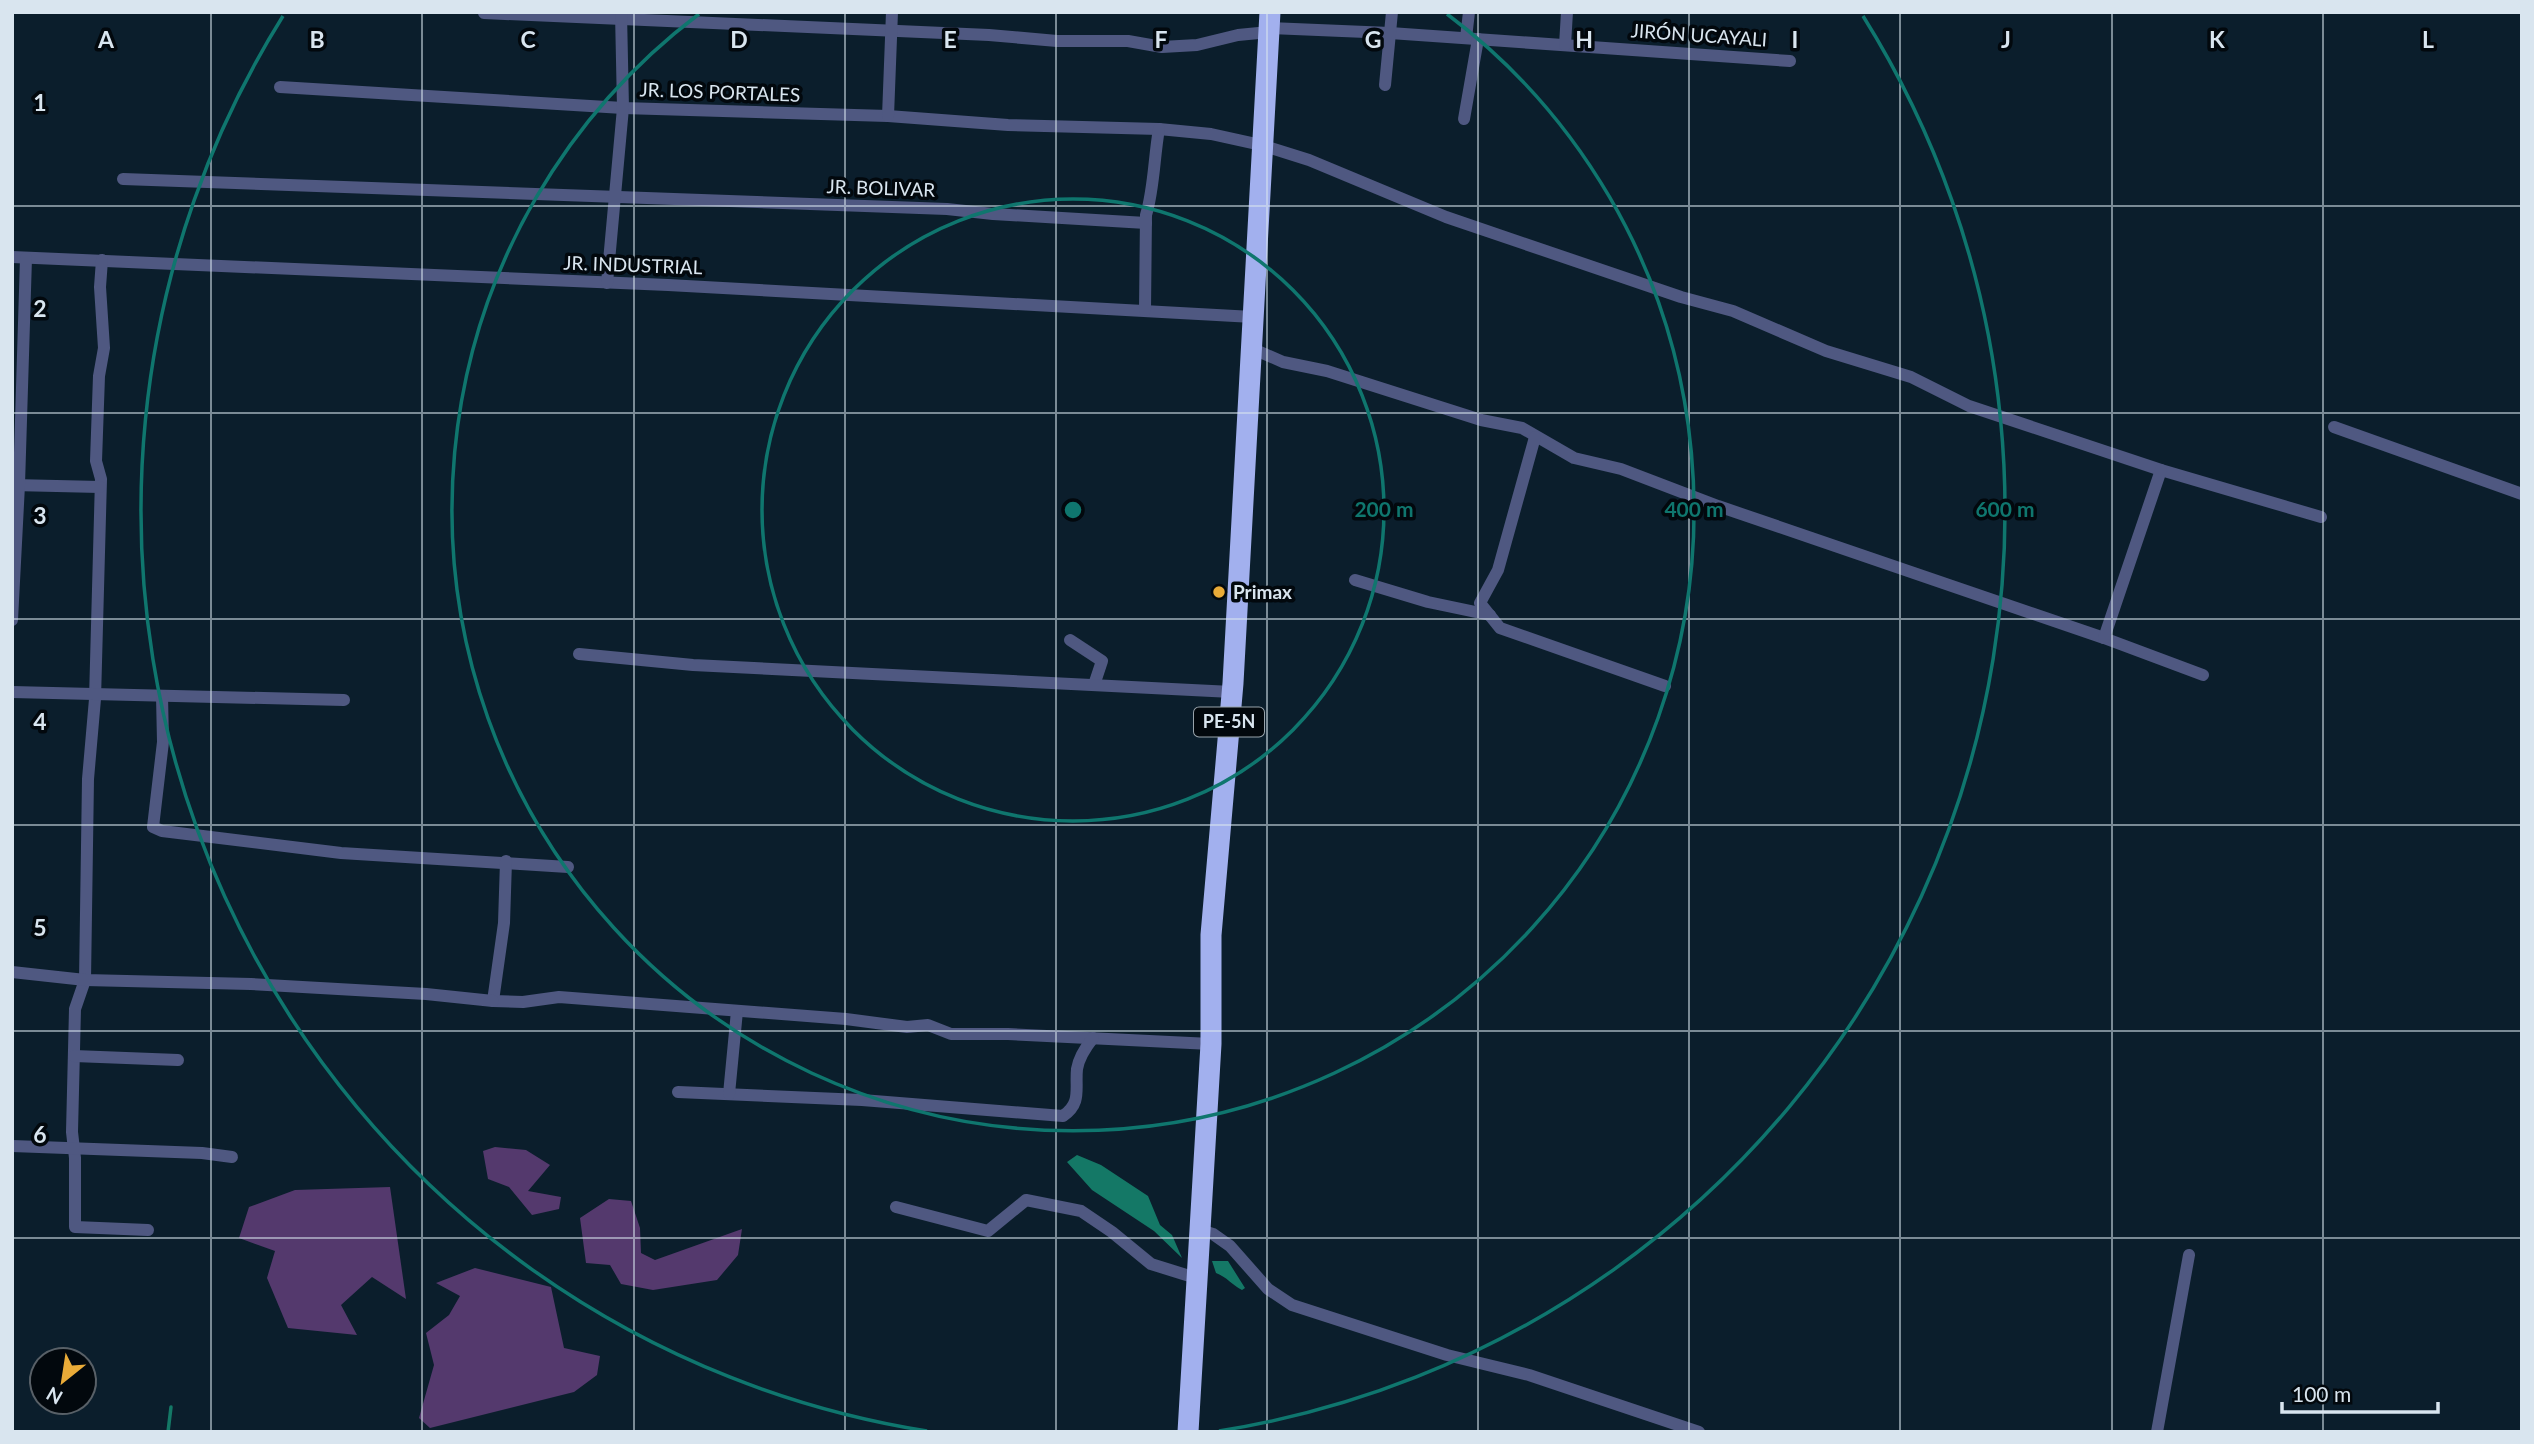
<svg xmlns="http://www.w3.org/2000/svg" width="2534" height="1444" font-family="Lato,sans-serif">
  <rect width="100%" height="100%" fill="#0b1e2c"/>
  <g fill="#54396d">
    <polygon points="495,1147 526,1150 550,1165 528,1191 561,1197 559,1209 532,1215 509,1187 488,1179 483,1151"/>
    <polygon points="390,1187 406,1299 372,1277 341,1305 357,1335 288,1328 267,1278 275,1251 239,1238 249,1207 295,1190"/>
    <polygon points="609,1199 631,1201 640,1228 641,1253 655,1260 742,1229 738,1255 717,1280 653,1290 621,1284 610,1265 586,1263 580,1218"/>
    <polygon points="475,1268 551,1287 564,1348 600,1356 597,1375 574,1392 430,1428 419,1418 434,1365 426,1333 449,1315 460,1296 436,1283"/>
  </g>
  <g fill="#147866">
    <polygon points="1077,1155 1101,1165 1148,1196 1160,1225 1172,1235 1182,1258 1154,1231 1092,1190 1067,1162"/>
    <path d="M1212 1261H1228L1245 1288 1242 1290C1232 1285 1227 1277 1216 1273Z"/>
  </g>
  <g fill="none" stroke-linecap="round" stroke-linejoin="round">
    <polyline stroke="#147866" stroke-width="3.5" points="168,1432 171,1407"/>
    <g stroke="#4f5881" stroke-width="12">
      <polyline points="484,13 989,35 1057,41 1128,41 1162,47 1197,45 1238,35 1269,32"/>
      <polyline points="1269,28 1390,33 1790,61"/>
      <polyline points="1466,38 1469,12"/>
      <polyline points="1565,45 1567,12"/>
      <polyline points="1385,85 1392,12"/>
      <polyline points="280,87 623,108 888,116 1008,125 1159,129 1211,134 1261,145 1309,160 1446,217 1681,297 1733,311 1826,351 1911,377 1969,406 2161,470 2321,517"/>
      <polyline points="888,116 892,12"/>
      <polyline points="1464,119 1478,39"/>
      <polyline points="123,179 947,209 993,214 1146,223"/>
      <polyline points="12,257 668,285 1253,317"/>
      <polyline points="102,260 100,287 104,348 99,376 96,461 101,479 95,699 88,779 85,980 75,1009 72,1132 75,1158 75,1227 148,1230"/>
      <polyline points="607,283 623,108 621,13"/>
      <path d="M1145 310 1146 215C1154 189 1154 157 1159 129"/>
      <polyline points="1251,348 1283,362 1327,371 1481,420 1522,428 1574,458 1621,469 1718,506 2104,638 2203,675"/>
      <polyline points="2334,427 2522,494"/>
      <polyline points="1535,437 1498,570 1480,603 1500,628 1665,686"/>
      <polyline points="13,485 100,487"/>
      <polyline points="1355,580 1428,602 1490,615"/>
      <polyline points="12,620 19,485 26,258"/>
      <polyline points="2104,638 2161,470"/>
      <polyline points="1070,640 1102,661 1094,685"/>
      <polyline points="579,654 693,665 1232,692"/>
      <polyline points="12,692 344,700"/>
      <polyline points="162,696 163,742 153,827 162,831 341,853 568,867"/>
      <polyline points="506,861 504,923 493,1001 523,1002 559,997 846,1019 907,1027 928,1025 951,1034 1008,1034 1211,1044"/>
      <polyline points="12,972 85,980 251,984 426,994 493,1001"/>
      <polyline points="74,1056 178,1060"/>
      <path d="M678 1092 862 1100 1063 1116C1082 1103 1075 1089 1077 1069 1079 1057 1085 1048 1093 1038"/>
      <polyline points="729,1094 737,1011"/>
      <polyline points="12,1146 202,1153 232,1157"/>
      <polyline points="896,1207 988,1231 1026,1200 1081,1211 1112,1232 1151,1264 1196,1278"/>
      <polyline points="1200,1230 1213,1234 1230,1246 1268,1289 1292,1305 1447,1355 1529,1375 1699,1432"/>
      <polyline points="2157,1432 2189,1255"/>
    </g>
    <polyline stroke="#a2b0ee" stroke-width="21" points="1188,1432 1211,1044 1211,935 1233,683 1270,12"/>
  </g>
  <path fill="none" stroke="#d9e5ef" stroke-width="2" stroke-opacity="0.55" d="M211 12V1432M422 12V1432M634 12V1432M845 12V1432M1056 12V1432M1267 12V1432M1478 12V1432M1689 12V1432M1900 12V1432M2112 12V1432M2323 12V1432M12 206H2522M12 413H2522M12 619H2522M12 825H2522M12 1031H2522M12 1238H2522"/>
  <g fill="none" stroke="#0f766e" stroke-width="3.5">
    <circle cx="1073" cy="510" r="311"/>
    <path d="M1447 14A621 621 0 1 1 699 14"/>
    <path d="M927 1431A932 932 0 0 1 283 16M1863 16A932 932 0 0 1 1219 1431"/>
  </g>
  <circle fill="#e9ab38" stroke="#02080d" stroke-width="2.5" cx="1219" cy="592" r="7"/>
  <g text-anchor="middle" stroke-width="7" stroke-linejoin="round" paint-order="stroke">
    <rect fill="#02080d" stroke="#98a3ab" stroke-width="2" x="1194" y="707.5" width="70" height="29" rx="5"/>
    <g font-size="18" font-weight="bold" fill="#d9e5ef">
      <text x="1229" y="728">PE-5N</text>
    </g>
    <g font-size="19" fill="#d9e5ef" stroke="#02080d">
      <text transform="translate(1699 35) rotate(4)" y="7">JIRÓN UCAYALI</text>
      <text transform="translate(720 92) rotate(2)" y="7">JR. LOS PORTALES</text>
      <text transform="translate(881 188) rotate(2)" y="7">JR. BOLIVAR</text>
      <text transform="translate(633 265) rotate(2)" y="7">JR. INDUSTRIAL</text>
    </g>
    <g font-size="19" font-weight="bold" fill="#d9e5ef" stroke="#02080d" text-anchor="start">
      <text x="1233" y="599">Primax</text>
    </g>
  </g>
  <g font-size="23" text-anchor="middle" font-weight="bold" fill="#d9e5ef" stroke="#02080d" stroke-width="7" stroke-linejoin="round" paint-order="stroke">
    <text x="106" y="48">A</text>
    <text x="317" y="48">B</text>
    <text x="528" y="48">C</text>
    <text x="739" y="48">D</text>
    <text x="950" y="48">E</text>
    <text x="1161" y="48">F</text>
    <text x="1373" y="48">G</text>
    <text x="1584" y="48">H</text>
    <text x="1795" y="48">I</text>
    <text x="2006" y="48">J</text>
    <text x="2217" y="48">K</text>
    <text x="2428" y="48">L</text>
    <text x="40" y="111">1</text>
    <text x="40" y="317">2</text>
    <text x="40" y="524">3</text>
    <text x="40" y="730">4</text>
    <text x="40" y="936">5</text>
    <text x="40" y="1143">6</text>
  </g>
  <circle cx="1073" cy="510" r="10" fill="#0f766e" stroke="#02080d" stroke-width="3.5"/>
  <g font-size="21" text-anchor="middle" font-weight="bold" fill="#0f766e" stroke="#02080d" stroke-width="7" stroke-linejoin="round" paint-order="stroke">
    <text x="1384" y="517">200 m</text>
    <text x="1694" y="517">400 m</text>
    <text x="2005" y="517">600 m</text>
  </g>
  <rect width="2534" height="1444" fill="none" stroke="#d9e5ef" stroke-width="28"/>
  <g transform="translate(63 1381) rotate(210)"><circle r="33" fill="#02080d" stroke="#586067" stroke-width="2"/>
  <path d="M0-5L12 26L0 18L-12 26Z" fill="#e9ab38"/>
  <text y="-10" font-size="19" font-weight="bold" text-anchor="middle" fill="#d9e5ef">N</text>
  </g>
  <path d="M2282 1402v10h156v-10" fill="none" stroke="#d9e5ef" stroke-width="3.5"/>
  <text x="2292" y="1402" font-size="21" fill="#d9e5ef" stroke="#02080d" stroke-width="5" paint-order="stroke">100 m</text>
</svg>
